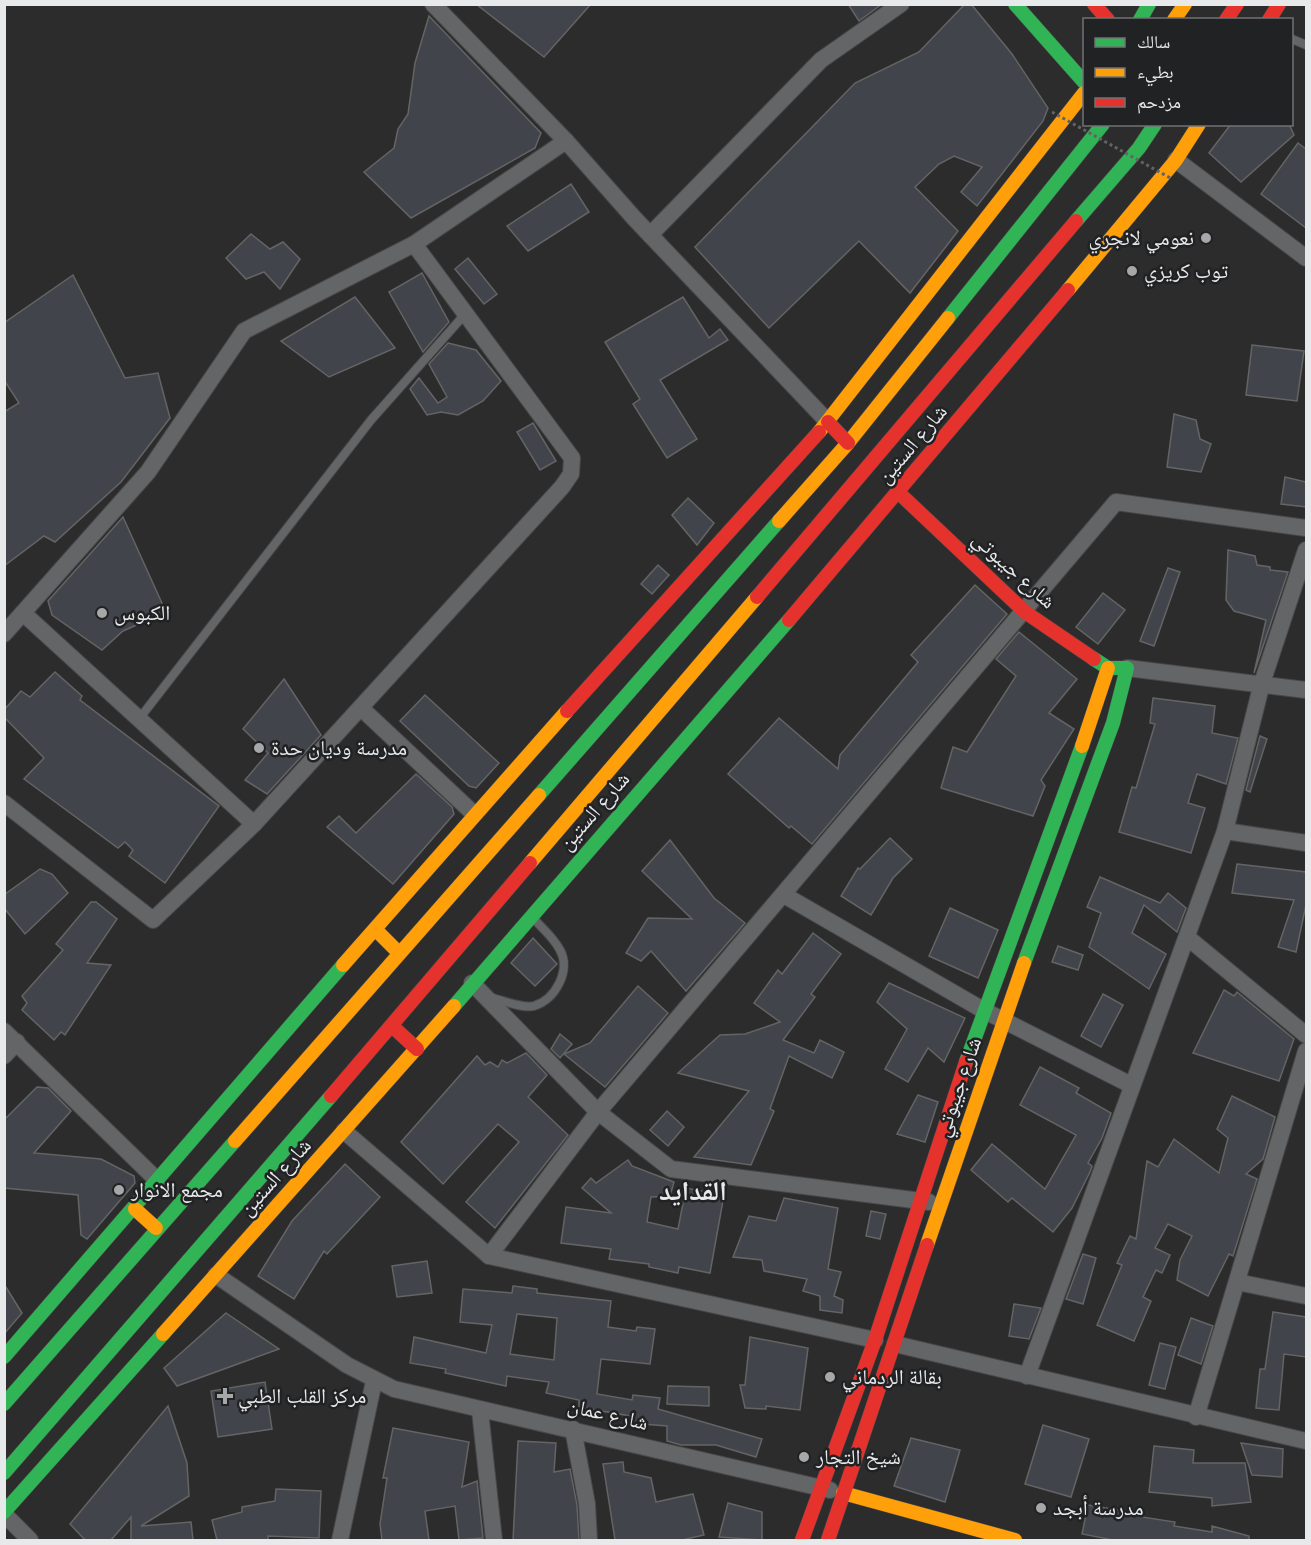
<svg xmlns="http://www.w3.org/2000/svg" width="1311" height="1545" font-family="Karla,'Noto Naskh Arabic',sans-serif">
  <rect width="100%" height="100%" fill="#2c2c2d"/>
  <g fill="#42444b" stroke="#646465" stroke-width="1.5" fill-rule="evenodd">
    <polygon points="476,4 591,4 544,57"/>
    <polygon points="848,4 882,4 859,21"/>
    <polygon points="965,4 971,4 1012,54 1048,108 1043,121 977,206 961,192 982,167 954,156 939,164 915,187 958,231 910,293 859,241 769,328 695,247 855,83 919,52"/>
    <polygon points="429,16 541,133 535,148 411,218 364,172 394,148 398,129 408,114 415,63"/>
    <polygon points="1231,124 1289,124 1294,135 1241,182 1209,153"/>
    <polygon points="1298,143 1306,149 1306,228 1261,194"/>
    <polygon points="571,184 589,212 528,251 507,226"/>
    <polygon points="251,234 270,249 283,242 300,259 280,289 264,272 246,279 226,258"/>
    <polygon points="468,258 497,294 484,304 455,269"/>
    <polygon points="422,273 449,322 423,352 389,292"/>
    <polygon points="73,275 125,378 158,373 170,418 121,482 55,542 44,536 4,566 4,412 19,403 4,380 4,323"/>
    <polygon points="355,297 395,348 329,377 281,341"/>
    <polygon points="683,297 709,338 720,329 728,340 660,380 697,439 667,458 633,404 640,399 605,342"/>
    <polygon points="448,343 476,350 501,381 483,401 458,415 441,412 427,415 410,389 419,378 438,403 447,397 429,364"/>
    <polygon points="1252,345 1304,351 1297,401 1246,395"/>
    <polygon points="1174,414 1196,420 1200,439 1211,444 1201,472 1167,467"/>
    <polygon points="533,423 556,461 540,470 517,432"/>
    <polygon points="1285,477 1306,482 1306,507 1281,504"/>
    <polygon points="688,498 714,523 697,545 672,515"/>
    <polygon points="123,517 166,612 123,631 102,650 52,615 48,601"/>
    <polygon points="1228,550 1255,556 1257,565 1270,567 1270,570 1288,572 1254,673 1266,620 1234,611 1226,600"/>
    <polygon points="658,565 669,575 652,594 641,584"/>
    <polygon points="1168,568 1180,572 1154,646 1140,641"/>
    <polygon points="975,585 1007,614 812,844 791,826 789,828 728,774 779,718 838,769 840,755 918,662 911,655"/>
    <polygon points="1103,593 1125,610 1098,644 1076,627"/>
    <polygon points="1019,632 1077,679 1049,713 1074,729 1041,780 1045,786 1033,816 941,788 953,747 967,752 1016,676 996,659"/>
    <polygon points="55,672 82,696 80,700 219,806 165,883 129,856 133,850 125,842 118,848 24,779 44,758 4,717 4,710 21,691 30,697"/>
    <polygon points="284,679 321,735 267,794 245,780 268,753 243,729"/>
    <polygon points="425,695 499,763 476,788 469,786 400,721"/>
    <polygon points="1153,698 1215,706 1212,733 1238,738 1226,784 1197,774 1188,803 1205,808 1191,853 1119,832 1132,787 1136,788 1155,724 1150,723"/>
    <polygon points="1260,736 1267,739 1250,792 1246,790"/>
    <polygon points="416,774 452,807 454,814 393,884 327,827 339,816 356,833"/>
    <polygon points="890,838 912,859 893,878 871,915 841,896 858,868 860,869"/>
    <polygon points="670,840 714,898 745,923 686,991 651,951 641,961 626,953 648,918 692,919 642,871"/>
    <polygon points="1237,864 1306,872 1306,905 1296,952 1278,947 1294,900 1232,893"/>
    <polygon points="40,869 52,874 68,893 25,934 4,908 4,895"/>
    <polygon points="1100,877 1160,903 1168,893 1186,908 1177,932 1144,905 1132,933 1166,954 1149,989 1089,947 1101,913 1087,907"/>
    <polygon points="91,902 96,902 117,919 87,963 111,965 65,1035 61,1032 54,1040 22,1010 27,1003 22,996 63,950 56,944"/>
    <polygon points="950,908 998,930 978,978 929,956"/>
    <polygon points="813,933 841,954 811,994 815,997 783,1040 814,1053 820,1040 844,1052 832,1078 789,1056 770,1109 774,1111 751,1165 694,1157 749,1091 678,1073 720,1035 745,1034 780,1022 754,1003 778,970 782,974"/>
    <polygon points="533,938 557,964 535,986 511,963"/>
    <polygon points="1058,946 1083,955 1078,970 1052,962"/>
    <polygon points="889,983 965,1018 944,1062 928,1048 908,1082 885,1069 907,1029 877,1002"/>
    <polygon points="638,986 668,1013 605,1087 564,1054 590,1043"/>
    <polygon points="1224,990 1234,996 1237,992 1294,1039 1279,1081 1193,1053"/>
    <polygon points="1103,994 1123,1005 1101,1047 1081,1036"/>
    <polygon points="560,1034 572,1044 560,1058 551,1049"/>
    <polygon points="526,1053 547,1075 528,1097 568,1135 495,1228 466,1202 519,1142 498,1124 443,1184 401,1142 477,1056 485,1065 490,1062 498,1067 502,1060 507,1063"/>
    <polygon points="1040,1067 1079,1088 1076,1093 1111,1113 1102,1138 1088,1163 1092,1166 1090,1172 1072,1208 1053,1232 1012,1198 1008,1202 971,1170 992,1144 1045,1189 1076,1135 1020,1105"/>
    <polygon points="37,1087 48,1088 71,1111 34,1153 101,1159 134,1176 135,1183 87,1239 81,1235 78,1195 4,1188 4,1120"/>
    <polygon points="918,1095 938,1102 925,1142 897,1134"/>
    <polygon points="1232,1096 1275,1117 1263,1159 1246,1174 1257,1179 1233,1256 1229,1254 1208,1296 1177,1280 1180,1260 1192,1236 1168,1224 1155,1248 1170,1255 1162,1273 1156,1270 1143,1297 1151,1301 1134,1341 1097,1325 1122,1265 1117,1263 1130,1236 1136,1239 1147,1161 1158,1167 1174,1139 1219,1173 1228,1138 1217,1129"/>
    <polygon points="667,1111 684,1127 668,1146 650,1130"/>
    <polygon points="628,1160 632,1166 674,1182 670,1196 651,1197 647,1222 678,1229 686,1188 724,1195 710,1273 679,1267 678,1273 649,1267 649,1264 609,1259 611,1249 561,1243 566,1207 611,1213 582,1188 591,1178 596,1183"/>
    <polygon points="345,1164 380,1197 327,1254 324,1251 294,1299 258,1276 292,1221"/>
    <polygon points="784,1198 838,1208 828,1269 841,1272 834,1296 843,1300 842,1313 820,1310 820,1296 803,1291 807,1279 764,1271 762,1260 733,1257 749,1216 776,1221"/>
    <polygon points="871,1211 886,1214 880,1239 866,1236"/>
    <polygon points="1083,1254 1096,1258 1083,1304 1066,1299"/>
    <polygon points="427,1261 432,1293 397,1297 392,1266"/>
    <polygon points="4,1284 22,1313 4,1334"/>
    <path d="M513 1286 537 1289V1293L611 1301 608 1327 636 1331 637 1327 655 1329 650 1364 601 1359 597 1394 632 1400 633 1395 660 1398 658 1409 762 1439 756 1457 716 1445H681L667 1441V1426L630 1423V1416L579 1407V1400L546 1393 549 1382 507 1376 506 1386 445 1373 446 1369 410 1363 414 1337 486 1353 492 1325 460 1322 463 1289 512 1293ZM517 1314 557 1318 554 1360 510 1354Z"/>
    <polygon points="1014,1304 1041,1308 1029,1339 1009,1336"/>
    <polygon points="1273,1312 1306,1317 1306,1357 1284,1354 1279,1410 1256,1408 1260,1369 1265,1369"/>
    <polygon points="226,1313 279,1349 177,1386 164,1368"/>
    <polygon points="1191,1318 1213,1326 1201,1364 1178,1355"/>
    <polygon points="750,1337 808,1348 800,1410 766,1406 766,1409 745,1408 740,1385 745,1385"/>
    <polygon points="1160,1343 1176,1347 1165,1389 1149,1385"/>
    <polygon points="265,1382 272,1429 218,1437 211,1391"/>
    <polygon points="668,1386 709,1387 709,1406 667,1404"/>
    <polygon points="168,1406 187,1463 189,1496 141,1526 191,1522 193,1540 131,1540 131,1517 111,1540 85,1540 70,1524"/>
    <polygon points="1043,1425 1089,1439 1071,1497 1025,1484"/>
    <polygon points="393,1428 469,1442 462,1487 477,1481 483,1538 459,1540 455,1506 425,1511 429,1540 382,1540 380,1524 387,1478 383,1478"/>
    <polygon points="911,1438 960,1450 945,1502 894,1486"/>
    <polygon points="518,1441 556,1443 554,1472 570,1469 577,1505 579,1540 513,1540"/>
    <polygon points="1241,1443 1283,1449 1282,1477 1252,1475"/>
    <polygon points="1154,1446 1194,1450 1193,1463 1245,1463 1251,1502 1212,1506 1212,1498 1149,1492"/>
    <polygon points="623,1462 624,1472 651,1478 656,1502 693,1494 704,1535 682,1540 615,1540 603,1464"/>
    <polygon points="276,1489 321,1491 319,1538 268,1536 268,1540 217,1540 212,1520 242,1512 242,1507 275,1501"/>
    <polygon points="728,1503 762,1512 762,1540 719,1537"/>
    <polygon points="1088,1505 1130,1512 1129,1515 1175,1522 1174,1526 1212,1532 1212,1526 1249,1536 1249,1540 1113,1540 1082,1534"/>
  </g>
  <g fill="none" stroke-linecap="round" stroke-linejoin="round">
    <g stroke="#474749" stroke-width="10">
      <g id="lane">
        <polyline points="1292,39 1306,45"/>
        <polyline points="139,719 371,420 466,313"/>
        <path d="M489 997C502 1000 522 1009 534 1006 556 999 571 970 560 950 554 938 542 928 533 918"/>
      </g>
    </g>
    <g stroke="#474749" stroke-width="18">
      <g id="street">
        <polyline points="433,4 566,141 634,218 828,422"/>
        <polyline points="1176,160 1306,258"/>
        <polyline points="650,235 821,60 901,4"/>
        <polyline points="23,613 254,824"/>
        <polyline points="4,634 148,472 244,331 414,244 566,141"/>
        <polyline points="1127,668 1306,690"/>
        <polyline points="361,708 474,814"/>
        <polyline points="4,803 153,920 254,824 562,487 571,474 572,458 414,244"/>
        <polyline points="1225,831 1306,843"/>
        <polyline points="784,895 983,1010 1131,1085"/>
        <polyline points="1188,938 1306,1035"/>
        <polyline points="472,983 598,1112 671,1169 929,1202"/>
        <polyline points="4,1031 158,1181"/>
        <polyline points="4,1056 17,1042"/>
        <polyline points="344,1131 489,1256 875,1340"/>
        <polyline points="489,1256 598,1112 1116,502 1306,528"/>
        <polyline points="216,1275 347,1365 394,1389 830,1490"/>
        <polyline points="1237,1282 1306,1296"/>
        <polyline points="895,1344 1306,1441"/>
        <polyline points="1027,1376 1225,831 1262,683 1306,550"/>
        <polyline points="480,1411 494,1540"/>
        <polyline points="1196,1417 1306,1051"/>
        <polyline points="573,1429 587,1504 589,1540"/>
        <polyline points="4,1514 30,1540"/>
        <polyline points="340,1540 374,1381"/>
      </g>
    </g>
    <g stroke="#474749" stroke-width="15">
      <g id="fast">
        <polyline points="1015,4 1084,82"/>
        <polyline points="1140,20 1149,4"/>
        <polyline points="1076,221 1139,148 1155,124"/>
        <polyline points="948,318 1103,124"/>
        <polyline points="539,795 779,521"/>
        <polyline points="1024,963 1113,723 1127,668 1108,668 1094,659"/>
        <polyline points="454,1006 789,620"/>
        <polyline points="966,1062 1082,746"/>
        <polyline points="4,1357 343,965"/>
        <polyline points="4,1404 235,1141"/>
        <polyline points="4,1473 331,1096"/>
        <polyline points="4,1512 163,1334"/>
      </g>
    </g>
    <g stroke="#474749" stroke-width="15">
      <g id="slow">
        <polyline points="1174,20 1185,4"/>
        <polyline points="1068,290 1176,160 1199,124"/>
        <polyline points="819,432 1084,93"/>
        <polyline points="779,521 848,443 948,318"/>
        <polyline points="1082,746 1108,668"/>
        <polyline points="530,863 757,597"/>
        <polyline points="376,930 399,953"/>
        <polyline points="343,965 567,711"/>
        <polyline points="235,1141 539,795"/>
        <polyline points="135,1209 156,1228"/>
        <polyline points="927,1245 1024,963"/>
        <polyline points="163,1334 454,1006"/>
        <polyline points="843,1493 1015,1540"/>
      </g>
    </g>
    <g stroke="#474749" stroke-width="15">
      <g id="jam">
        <polyline points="1094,4 1108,20"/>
        <polyline points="1226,20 1237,4"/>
        <polyline points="1269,20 1279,4"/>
        <polyline points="828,422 848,443"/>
        <polyline points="899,493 1025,612 1094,659"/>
        <polyline points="757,597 1076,221"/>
        <polyline points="789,620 1068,290"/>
        <polyline points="567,711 819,432"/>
        <polyline points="392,1026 417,1049"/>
        <polyline points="331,1096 530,863"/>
        <polyline points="802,1540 875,1340 966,1062"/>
        <polyline points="828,1540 927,1245"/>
      </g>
    </g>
    <use href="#lane" stroke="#646566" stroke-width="8"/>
    <use href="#street" stroke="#646566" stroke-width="16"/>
    <use href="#fast" stroke="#30b455" stroke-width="14"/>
    <use href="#slow" stroke="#ff9f0a" stroke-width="14"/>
    <use href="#jam" stroke="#e5322d" stroke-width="14"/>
    <polyline stroke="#626364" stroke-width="3" stroke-dasharray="3 3" stroke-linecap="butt" points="1052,112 1172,179"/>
  </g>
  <g fill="#a6a7a8" stroke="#212224" stroke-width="2">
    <circle cx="1206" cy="238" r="6"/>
    <circle cx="1132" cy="271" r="6"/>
    <circle cx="102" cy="613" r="6"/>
    <circle cx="259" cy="748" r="6"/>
    <circle cx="119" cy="1190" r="6"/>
    <circle cx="830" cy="1377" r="6"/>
    <path d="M222 1387h6v6h6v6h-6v6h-6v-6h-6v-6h6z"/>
    <circle cx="804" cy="1457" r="6"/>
    <circle cx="1041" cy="1508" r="6"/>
  </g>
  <g text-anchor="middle" stroke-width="5" stroke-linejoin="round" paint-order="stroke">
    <g font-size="21" fill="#e8e9eb" stroke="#212224" text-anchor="start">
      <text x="1194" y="245" text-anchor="end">نعومي لانجري</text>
      <text x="1144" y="278">توب كريزي</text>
      <text x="114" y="620">الكبوس</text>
      <text x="271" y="755">مدرسة وديان حدة</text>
      <text x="131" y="1197">مجمع الانوار</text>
      <text x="842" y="1384">بقالة الردماني</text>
      <text x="238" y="1403">مركز القلب الطبي</text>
      <text x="816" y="1464">شيخ التجار</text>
      <text x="1053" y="1515">مدرسة أبجد</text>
    </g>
    <g font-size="21" fill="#e8e9eb" stroke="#212224">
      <text transform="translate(912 444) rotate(-50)" y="7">شارع الستين</text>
      <text transform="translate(1014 570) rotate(42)" y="7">شارع جيبوتي</text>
      <text transform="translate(594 811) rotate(-49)" y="7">شارع الستين</text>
      <text transform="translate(958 1087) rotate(-71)" y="7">شارع جيبوتي</text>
      <text transform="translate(275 1177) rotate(-48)" y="7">شارع الستين</text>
      <text transform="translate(608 1414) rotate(13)" y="7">شارع عمان</text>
    </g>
    <g font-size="27" font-weight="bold" fill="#e8e9eb" stroke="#212224">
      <text x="693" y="1200">القدايد</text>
    </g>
  </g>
  <rect width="1311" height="1545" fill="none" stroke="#e8e9eb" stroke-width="12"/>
  <rect x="1083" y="18" width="210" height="108" fill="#212224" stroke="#717274" stroke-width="1.5"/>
  <rect x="1095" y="38" width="30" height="9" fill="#30b455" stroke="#717274" stroke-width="1.5"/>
  <text x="1137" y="48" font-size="18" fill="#e8e9eb">سالك</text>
  <rect x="1095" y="68" width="30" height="9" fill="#ff9f0a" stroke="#717274" stroke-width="1.5"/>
  <text x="1137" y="78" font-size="18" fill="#e8e9eb">بطيء</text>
  <rect x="1095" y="98" width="30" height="9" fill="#e5322d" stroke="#717274" stroke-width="1.5"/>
  <text x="1137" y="108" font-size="18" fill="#e8e9eb">مزدحم</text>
</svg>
